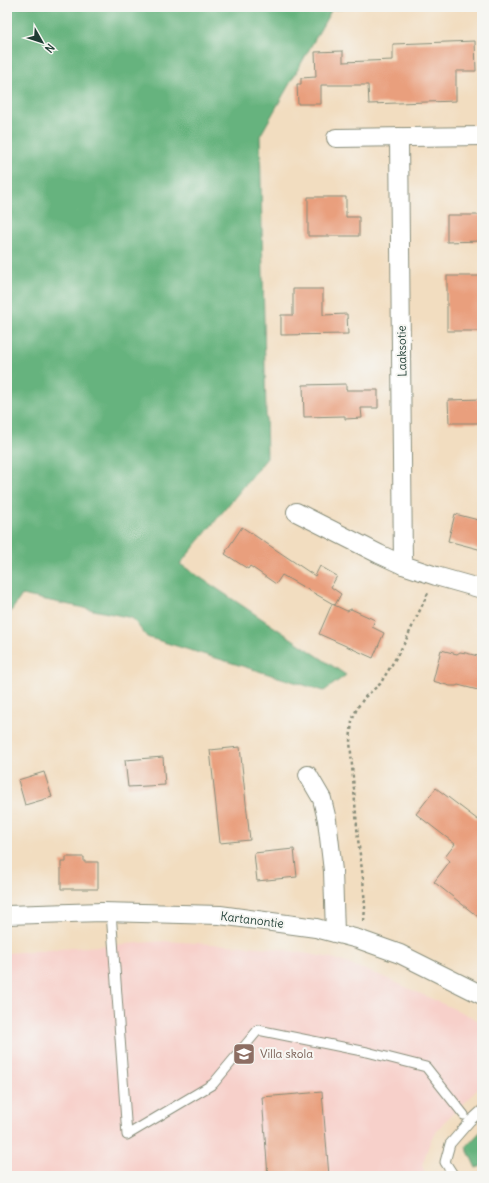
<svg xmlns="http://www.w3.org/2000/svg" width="489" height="1183" font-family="Delius,sans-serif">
  <rect width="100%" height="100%" fill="#f6f6f2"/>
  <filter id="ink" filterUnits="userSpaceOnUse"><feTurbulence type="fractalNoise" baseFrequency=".025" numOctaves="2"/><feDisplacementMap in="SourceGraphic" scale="8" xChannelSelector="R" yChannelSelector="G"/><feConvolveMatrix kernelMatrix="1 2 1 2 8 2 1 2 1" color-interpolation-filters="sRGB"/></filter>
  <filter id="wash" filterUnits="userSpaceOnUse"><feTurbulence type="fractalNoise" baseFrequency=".012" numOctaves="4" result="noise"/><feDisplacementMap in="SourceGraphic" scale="16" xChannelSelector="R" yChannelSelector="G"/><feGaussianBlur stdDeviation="0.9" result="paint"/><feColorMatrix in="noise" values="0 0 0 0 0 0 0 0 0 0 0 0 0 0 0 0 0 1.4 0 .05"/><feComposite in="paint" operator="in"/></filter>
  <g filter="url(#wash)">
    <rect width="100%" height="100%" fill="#f2ddc0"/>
    <polygon fill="#f7d0ca" points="165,941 274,948 332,958 379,975 472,1017 482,1023 482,1085 443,1123 431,1139 422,1165 426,1176 7,1176 7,953"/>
    <g fill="#66b37e" stroke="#427859">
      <polygon points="7,7 344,7 344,9 332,9 260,136 267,458 180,564 346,675 324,691 147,637 132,618 22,595 7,617"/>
      <polygon points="482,1130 482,1166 476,1168 466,1147"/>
    </g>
    <g id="blocks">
      <g fill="#e99f7d">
        <polygon points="475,41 476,71 456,71 456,101 369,104 368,85 321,85 321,104 298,104 297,84 301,84 301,78 316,77 315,52 343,51 343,62 393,60 393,44"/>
        <polygon points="308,197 346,197 346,217 359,217 359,236 308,236"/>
        <polygon points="447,215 482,215 482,241 447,242"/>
        <rect x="447" y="276" width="34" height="55"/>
        <polygon points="293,289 323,289 323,315 347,314 348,334 281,335 281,315 293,315"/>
        <polygon points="346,384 346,390 378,390 378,408 361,408 362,418 345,419 345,416 304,417 303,385"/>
        <polygon points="482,399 482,423 449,423 448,400"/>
        <polygon points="455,514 482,521 482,550 448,541"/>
        <polygon points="242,527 315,576 320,566 337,576 331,587 341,594 335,605 282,575 276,584 250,566 248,569 225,554 227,551 226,551"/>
        <polygon points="332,604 347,611 351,609 375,620 372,627 384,633 373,658 319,634"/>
        <polygon points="441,650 457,654 460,652 466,653 482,657 482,691 458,685 456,686 450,686 433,681"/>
        <polygon points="240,747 250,840 220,843 210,750"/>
        <polygon points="163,757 165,785 128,787 125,760"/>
        <polygon points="44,772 52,797 25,805 18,780"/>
        <polygon points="436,788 482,823 482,920 434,882 450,861 445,857 455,844 416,814"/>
        <polygon points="294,849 297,877 257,881 254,853"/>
        <polygon points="66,857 84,857 84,862 98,862 98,889 61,889 61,862 66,862"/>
        <polygon points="322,1092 329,1176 268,1176 262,1097"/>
      </g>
    </g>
  </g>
  <g filter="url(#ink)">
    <use href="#blocks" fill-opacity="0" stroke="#888d7a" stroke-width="1"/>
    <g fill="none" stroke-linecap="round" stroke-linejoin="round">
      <g stroke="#888d7a" stroke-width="11">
        <g id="service">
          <polyline points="111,912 127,1135 213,1084 258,1030 367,1052 426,1067 464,1115"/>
          <polyline points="454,1176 445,1162 450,1144 470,1121 482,1110"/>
        </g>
      </g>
      <g stroke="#888d7a" stroke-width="20">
        <g id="minor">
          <polyline points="399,137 403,565"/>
          <polyline points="336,138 482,136"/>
          <polyline points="296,512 379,554 403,565 436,576 482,589"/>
          <polyline points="308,775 322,799 327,820 333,871 335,933"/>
          <polyline points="7,915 102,912 220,915 316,928 358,939 400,954 482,995"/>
        </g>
      </g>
      <polyline stroke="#888d7a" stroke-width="2.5" stroke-dasharray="3 3" stroke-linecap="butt" points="364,921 365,907 363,878 358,839 350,741 352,721 357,708 365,697 380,684 391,666 404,644 428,593"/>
      <use href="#service" stroke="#fff" stroke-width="9"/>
      <use href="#minor" stroke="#fff" stroke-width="18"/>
    </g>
  </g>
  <defs>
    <g id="school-square" transform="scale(1.15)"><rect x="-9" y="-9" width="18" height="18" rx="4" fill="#8d6e63" stroke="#f6f6f2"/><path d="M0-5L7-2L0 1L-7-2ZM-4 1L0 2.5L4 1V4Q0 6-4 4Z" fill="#fff"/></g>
  </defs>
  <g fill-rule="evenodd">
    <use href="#school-square" x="244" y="1054"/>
  </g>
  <g text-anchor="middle" stroke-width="4" stroke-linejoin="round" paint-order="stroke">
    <g font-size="12" fill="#1f3d34" stroke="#f6f6f2">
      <text transform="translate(402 351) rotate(-91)" y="4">Laaksotie</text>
      <text transform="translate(252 920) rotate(7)" y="4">Kartanontie</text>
    </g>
    <g font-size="12" fill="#785e54" stroke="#f6f6f2" text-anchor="start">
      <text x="260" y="1058">Villa skola</text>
    </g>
  </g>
  <rect width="489" height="1183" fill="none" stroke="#f6f6f2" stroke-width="24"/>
  <g transform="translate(42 42) rotate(129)" stroke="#f6f6f2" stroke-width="3" paint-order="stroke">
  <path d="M0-3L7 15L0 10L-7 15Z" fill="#1f3d34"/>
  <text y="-6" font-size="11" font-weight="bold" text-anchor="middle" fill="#1f3d34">N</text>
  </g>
</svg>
